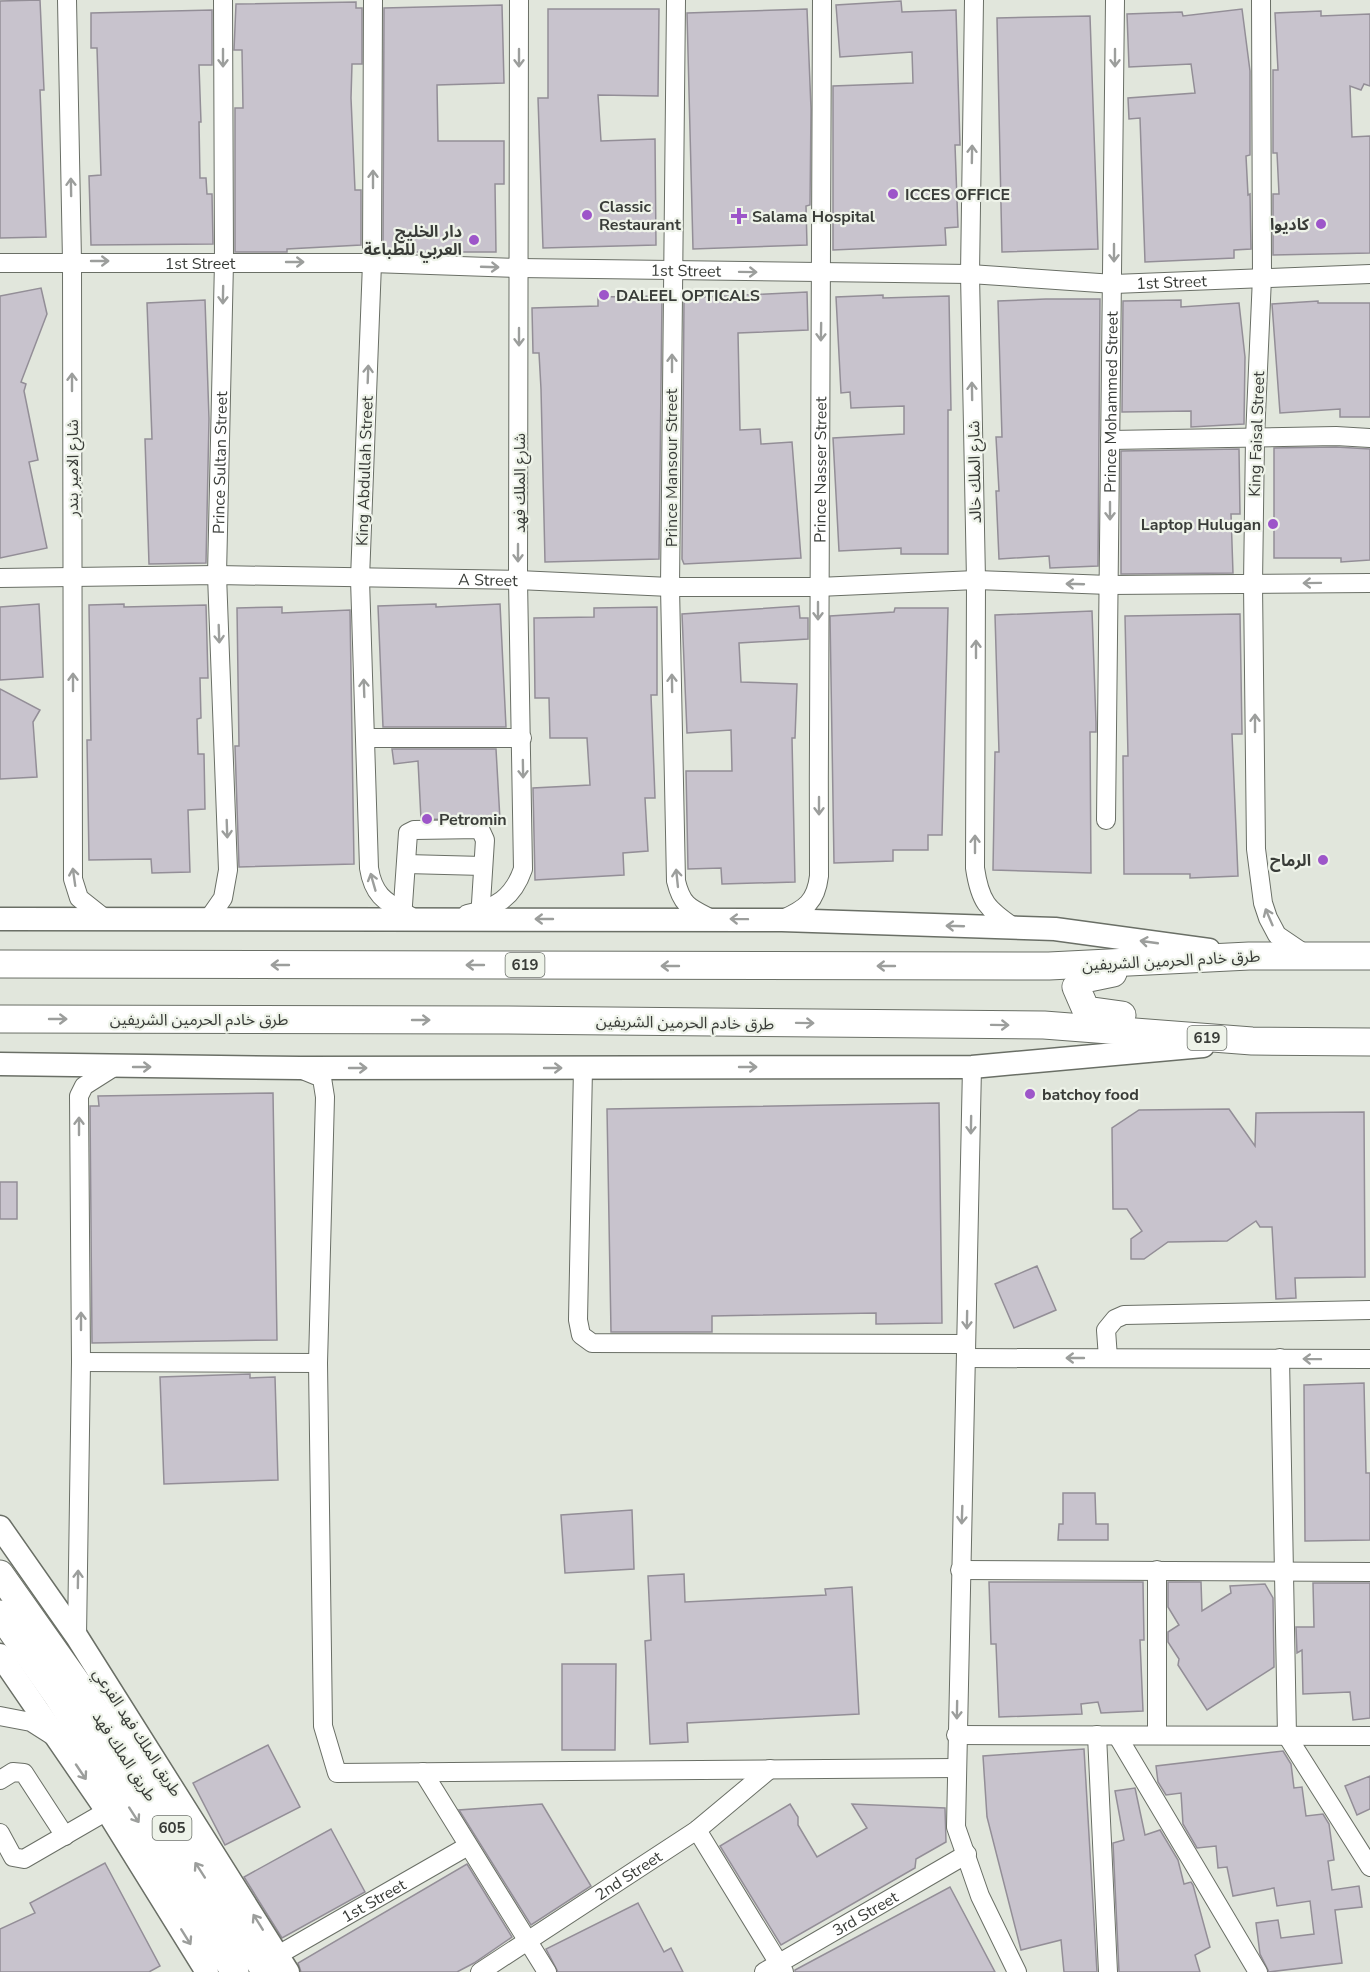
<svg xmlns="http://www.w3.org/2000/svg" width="1370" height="1972" font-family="'Nunito Sans','Noto Sans Arabic',sans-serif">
  <rect width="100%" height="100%" fill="#e1e6dc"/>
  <g fill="#c8c3cd" stroke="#938e97" stroke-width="1.5">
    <polygon points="40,0 44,90 40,90 46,237 0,238 0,1"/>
    <polygon points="901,1 902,12 956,10 960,145 955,145 958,227 945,228 946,245 833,250 833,86 913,83 912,52 840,57 836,5"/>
    <polygon points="356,2 356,8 362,8 362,64 352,64 351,98 355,190 361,190 361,245 287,249 287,252 235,252 235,108 243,108 242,50 234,50 236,4"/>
    <polygon points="502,5 504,83 437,85 438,141 504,141 504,184 495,184 496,252 383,252 384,8"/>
    <polygon points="548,9 659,9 658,96 598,95 601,141 655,139 656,245 543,248 538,98 548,98"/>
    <polygon points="807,9 811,109 810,205 806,206 807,245 693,249 687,13"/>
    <polygon points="1242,9 1250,71 1250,155 1246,156 1248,195 1250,194 1251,249 1234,250 1234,258 1145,262 1140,118 1129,119 1128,98 1195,93 1191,64 1129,67 1127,14 1182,12 1183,16"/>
    <polygon points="212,10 212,65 199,65 201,122 199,122 200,178 206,178 207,194 212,194 213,244 91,245 89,176 101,175 97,48 91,48 91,13"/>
    <polygon points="1321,11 1321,16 1370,14 1370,86 1364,84 1361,90 1350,86 1352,137 1370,136 1370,253 1273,255 1273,194 1279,194 1277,153 1273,153 1273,70 1278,70 1275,13"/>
    <polygon points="1090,16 1098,249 1002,252 997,18"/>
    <polygon points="41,288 47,314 21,382 26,384 24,391 38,460 29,462 47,548 0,558 0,296"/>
    <polygon points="807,292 808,330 738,333 740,430 760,429 761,444 792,442 801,558 684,564 682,559 684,298"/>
    <polygon points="883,295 883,298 949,296 951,410 948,410 948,554 901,554 901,548 839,551 833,438 904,434 904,406 851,408 850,392 841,393 836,297"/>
    <polygon points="657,296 662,298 659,559 545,562 541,389 539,353 533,353 532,308 598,306 598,297"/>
    <polygon points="1046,299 1100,299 1098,566 1050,568 1049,556 999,559 996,491 999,491 996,437 1002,437 998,301"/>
    <polygon points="205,300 209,419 206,563 149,564 145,439 152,439 147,303"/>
    <polygon points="1181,300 1181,307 1239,303 1245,357 1244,424 1191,427 1191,411 1122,412 1123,301"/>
    <polygon points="1318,301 1318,303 1370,303 1370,417 1340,417 1340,409 1280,413 1272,304"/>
    <polygon points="1336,447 1370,449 1370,560 1341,562 1341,558 1274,558 1274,448"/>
    <polygon points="1239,449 1240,514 1231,514 1233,573 1121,574 1121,451"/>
    <polygon points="39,604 43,677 0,680 0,607"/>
    <polygon points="124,604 124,607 206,605 208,678 200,678 201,718 197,719 198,754 204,754 205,809 188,810 190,872 152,873 151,859 89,860 87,740 91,740 89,605"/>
    <polygon points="436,604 436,607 500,604 506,727 383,727 378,606"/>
    <polygon points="799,606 800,618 808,618 808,639 739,643 741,682 797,684 795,738 792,738 795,882 722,884 721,868 688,869 686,771 732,771 731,730 687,733 682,614"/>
    <polygon points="282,607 282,613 350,610 354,864 239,867 235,746 239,746 237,608"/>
    <polygon points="657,607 657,695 651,695 655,798 645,798 648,851 623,853 624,875 535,880 533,788 590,785 587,738 550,738 549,698 535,698 534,618 594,617 594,608"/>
    <polygon points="895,608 948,608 942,835 928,835 928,850 893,850 893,861 834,863 830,616 894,612"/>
    <polygon points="1092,611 1096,723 1096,732 1090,732 1091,873 993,870 995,752 999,752 995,615"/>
    <polygon points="1240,614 1242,734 1232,734 1238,876 1190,878 1190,874 1124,874 1123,756 1128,756 1125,616"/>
    <polygon points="0,689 40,710 33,722 37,777 0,779"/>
    <polygon points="392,749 496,749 500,820 421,819 418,761 394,764"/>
    <polygon points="273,1093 277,1340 92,1343 90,1106 99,1106 98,1096"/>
    <polygon points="939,1103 942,1323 876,1324 876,1313 712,1316 712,1332 611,1332 607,1109"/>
    <polygon points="1229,1109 1255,1146 1256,1113 1364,1112 1365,1277 1295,1278 1296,1298 1276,1299 1272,1227 1260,1227 1256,1221 1227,1241 1168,1242 1144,1259 1131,1259 1131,1239 1142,1231 1127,1209 1113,1209 1112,1128 1139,1110"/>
    <rect x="0" y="1182" width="17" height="37"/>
    <polygon points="1037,1266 1056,1310 1014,1328 995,1284"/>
    <polygon points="250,1374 250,1378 275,1377 278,1480 164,1484 160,1377"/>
    <polygon points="1364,1383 1366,1473 1370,1473 1370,1540 1305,1541 1304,1385"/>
    <polygon points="1063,1493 1095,1493 1096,1524 1108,1524 1108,1540 1058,1540 1059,1524 1063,1524"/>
    <polygon points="632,1510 634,1569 565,1573 561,1515"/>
    <polygon points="684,1574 685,1602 826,1595 825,1589 852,1587 859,1714 687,1723 688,1742 650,1744 645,1641 651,1640 648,1576"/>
    <polygon points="989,1582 1143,1582 1144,1640 1140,1640 1143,1711 1101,1713 1098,1702 1081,1704 1082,1714 999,1717 996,1644 991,1644"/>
    <polygon points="1168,1582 1201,1582 1202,1611 1231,1593 1230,1586 1265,1584 1273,1598 1274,1667 1207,1710 1178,1665 1179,1659 1168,1642 1168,1632 1179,1625 1168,1607"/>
    <polygon points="1313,1583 1370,1583 1370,1718 1353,1720 1350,1692 1303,1694 1302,1650 1297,1653 1296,1627 1314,1627"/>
    <polygon points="562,1664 616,1664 615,1750 562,1750"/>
    <polygon points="268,1745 300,1807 225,1845 193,1783"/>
    <polygon points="1084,1749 1097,1972 1064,1972 1061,1940 1021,1950 987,1817 983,1756"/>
    <polygon points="1283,1751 1291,1764 1294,1788 1302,1787 1306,1816 1323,1814 1329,1824 1334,1860 1328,1861 1332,1890 1359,1886 1362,1907 1335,1910 1342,1963 1269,1972 1260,1954 1256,1923 1278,1920 1281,1938 1314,1934 1310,1901 1277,1906 1274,1888 1233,1896 1227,1867 1218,1868 1216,1846 1197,1848 1183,1824 1181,1793 1166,1795 1158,1782 1156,1766"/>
    <polygon points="1370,1776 1370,1809 1357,1815 1345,1786"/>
    <polygon points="1135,1788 1145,1835 1160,1830 1178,1860 1184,1884 1191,1882 1193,1885 1210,1947 1195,1955 1200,1972 1119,1972 1113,1843 1124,1840 1115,1791"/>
    <polygon points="542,1804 591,1886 531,1925 459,1810"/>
    <polygon points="790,1804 798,1817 798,1825 817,1857 867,1828 852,1804 945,1808 946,1842 916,1859 915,1868 781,1945 720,1846"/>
    <polygon points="331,1829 365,1892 282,1938 244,1877"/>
    <polygon points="105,1863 160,1966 149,1972 0,1972 0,1929 35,1913 30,1903"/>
    <polygon points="467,1864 512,1937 474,1963 457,1972 301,1972 298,1963"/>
    <polygon points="950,1887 995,1972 795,1972 795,1970"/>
    <polygon points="638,1903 664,1952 671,1948 683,1972 558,1972 546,1949"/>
  </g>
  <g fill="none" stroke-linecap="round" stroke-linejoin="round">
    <g stroke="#6a6f66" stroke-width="20">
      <g id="minor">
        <polyline points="67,0 72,261 73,879 79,898 108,921"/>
        <path d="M373 0 372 263 360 579 369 868C374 900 390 903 415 919"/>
        <path d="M676 0 670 587 676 881C682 906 690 908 712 919"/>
        <path d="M974 0 970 274 976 580 975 868C980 902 987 909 1015 928"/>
        <polyline points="1261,0 1262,277 1255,438 1253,584 1256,849 1263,903 1268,918 1277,935 1308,956"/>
        <path id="s1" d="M0 263H372L519 268 970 274 1114 284 1370 274"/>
        <polyline points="1110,440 1336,436 1370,438"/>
        <path id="s2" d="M0 578 217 575 518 580 670 587H818L976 580 1109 585 1370 583"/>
        <polyline points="365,738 522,738"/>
        <path id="s3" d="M1106 820 1115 0"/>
        <polyline points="406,864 483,866"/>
        <path d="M467 914C496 908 513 898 523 869L518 580 519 0"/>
        <polyline points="402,919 408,833 414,830 480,829 485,840 480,919"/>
        <path id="s4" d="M783 919C805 909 816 902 819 876 818 584 822 292 822 0"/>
        <path id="s5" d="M207 921 223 898 228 870 217 575 224 262 223 0"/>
        <polyline points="972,1067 956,1827 980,1896 1017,1972"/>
        <polyline points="583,1068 578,1320 581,1335 592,1343 966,1344"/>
        <polyline points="300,1069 322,1078 325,1097 318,1363 323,1726 337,1773 956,1768"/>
        <polyline points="966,1358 1370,1359"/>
        <polyline points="1108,1358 1106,1330 1115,1319 1124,1315 1370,1310"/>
        <polyline points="1280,1358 1287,1736 1370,1867"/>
        <polyline points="81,1362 318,1363"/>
        <polyline points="960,1570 1370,1572"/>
        <polyline points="77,1637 81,1362 79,1096 84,1086 114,1067"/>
        <polyline points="0,1716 31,1722 53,1736"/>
        <polyline points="956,1735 1370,1736"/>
        <polyline points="1097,1735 1108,1972"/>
        <polyline points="1157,1735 1157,1570"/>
        <polyline points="1118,1737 1258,1972"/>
        <polyline points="423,1772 547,1972"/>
        <polyline points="0,1780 13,1772 24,1773 65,1836"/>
        <polyline points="697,1830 784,1972"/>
        <polyline points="0,1833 13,1857 24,1859 107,1811"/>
        <path id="s6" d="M278 1955 468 1846"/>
        <path id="s7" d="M480 1972 697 1830 770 1769"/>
        <path id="s8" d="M764 1972 967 1854"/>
      </g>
    </g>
    <g stroke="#6a6f66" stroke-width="25">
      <g id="major">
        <polyline points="0,919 782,920 1055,929 1209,950"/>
        <polyline points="0,1064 300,1068 972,1067 1203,1046"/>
        <polyline points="0,1527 77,1637 288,1972"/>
        <polyline points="0,1655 107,1811 207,1972"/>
      </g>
    </g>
    <g stroke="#6a6f66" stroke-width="29">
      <g id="highway">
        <polyline points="0,964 1049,966 1249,956 1370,956"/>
        <polyline points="1113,973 1084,979 1076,987 1086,1010 1122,1015"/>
        <polyline points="0,1019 506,1020 1044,1025 1252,1041 1370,1042"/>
        <polyline points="0,1574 77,1683 266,1972"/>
        <polyline points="0,1614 57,1695 235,1972"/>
      </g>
    </g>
    <use href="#minor" stroke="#fff" stroke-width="18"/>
    <use href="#major" stroke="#fff" stroke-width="22"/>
    <use href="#highway" stroke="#fff" stroke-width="27"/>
  </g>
  <defs><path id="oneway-shaft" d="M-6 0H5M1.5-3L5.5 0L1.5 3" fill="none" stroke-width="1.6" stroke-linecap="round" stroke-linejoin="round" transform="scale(1.5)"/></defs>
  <g stroke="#9c9e9c">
    <use href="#oneway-shaft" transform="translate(223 58) rotate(90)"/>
    <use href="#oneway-shaft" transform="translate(519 58) rotate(90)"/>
    <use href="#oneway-shaft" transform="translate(1115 58) rotate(90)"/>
    <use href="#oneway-shaft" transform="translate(972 154) rotate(-89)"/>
    <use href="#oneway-shaft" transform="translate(373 179) rotate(-90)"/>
    <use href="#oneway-shaft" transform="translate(71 187) rotate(-91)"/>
    <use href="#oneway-shaft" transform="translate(1114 253) rotate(90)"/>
    <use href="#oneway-shaft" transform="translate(100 261)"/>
    <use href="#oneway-shaft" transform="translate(295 262)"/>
    <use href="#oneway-shaft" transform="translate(490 267) rotate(2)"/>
    <use href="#oneway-shaft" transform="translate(748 272) rotate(1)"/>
    <use href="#oneway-shaft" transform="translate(223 295) rotate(91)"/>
    <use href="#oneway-shaft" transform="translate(821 332) rotate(91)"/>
    <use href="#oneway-shaft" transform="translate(519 337) rotate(90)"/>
    <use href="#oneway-shaft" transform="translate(672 363) rotate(-90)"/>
    <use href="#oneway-shaft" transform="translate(368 374) rotate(-88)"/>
    <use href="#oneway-shaft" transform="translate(72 382) rotate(-90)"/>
    <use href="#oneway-shaft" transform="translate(972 391) rotate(-91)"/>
    <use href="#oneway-shaft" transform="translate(1110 511) rotate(90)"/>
    <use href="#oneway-shaft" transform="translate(518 553) rotate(90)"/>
    <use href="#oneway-shaft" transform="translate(1312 583) rotate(179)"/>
    <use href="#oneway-shaft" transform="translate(1075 584) rotate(-178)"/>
    <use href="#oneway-shaft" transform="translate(818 611) rotate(90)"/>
    <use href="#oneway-shaft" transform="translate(219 634) rotate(88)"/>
    <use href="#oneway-shaft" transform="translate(976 649) rotate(-90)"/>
    <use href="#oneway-shaft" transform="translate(73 682) rotate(-90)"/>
    <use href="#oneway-shaft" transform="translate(672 683) rotate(-91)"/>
    <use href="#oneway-shaft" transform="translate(364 688) rotate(-92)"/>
    <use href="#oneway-shaft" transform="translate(1255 723) rotate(-90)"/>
    <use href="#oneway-shaft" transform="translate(523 769) rotate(89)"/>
    <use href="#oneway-shaft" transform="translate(819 806) rotate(90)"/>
    <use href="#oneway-shaft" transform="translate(227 829) rotate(88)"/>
    <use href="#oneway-shaft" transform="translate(975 844) rotate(-90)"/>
    <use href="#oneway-shaft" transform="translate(74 877) rotate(-98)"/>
    <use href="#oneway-shaft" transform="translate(677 878) rotate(-96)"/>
    <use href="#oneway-shaft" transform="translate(373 882) rotate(-106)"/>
    <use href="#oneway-shaft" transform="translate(1269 917) rotate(-113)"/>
    <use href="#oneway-shaft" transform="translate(544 919) rotate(-180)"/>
    <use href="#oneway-shaft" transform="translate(739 919) rotate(-179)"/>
    <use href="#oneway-shaft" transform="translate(955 926) rotate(-178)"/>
    <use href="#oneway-shaft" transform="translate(1149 942) rotate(-172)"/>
    <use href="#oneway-shaft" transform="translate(280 965) rotate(-180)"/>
    <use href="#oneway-shaft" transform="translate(475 965) rotate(-180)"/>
    <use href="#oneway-shaft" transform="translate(670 966) rotate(-180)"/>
    <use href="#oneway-shaft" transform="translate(886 966) rotate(-180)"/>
    <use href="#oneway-shaft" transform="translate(58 1019)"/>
    <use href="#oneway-shaft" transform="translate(421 1020)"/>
    <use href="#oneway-shaft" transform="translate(805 1023) rotate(1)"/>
    <use href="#oneway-shaft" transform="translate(1000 1025) rotate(1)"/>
    <use href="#oneway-shaft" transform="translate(142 1067)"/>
    <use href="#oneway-shaft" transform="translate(748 1067)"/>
    <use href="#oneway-shaft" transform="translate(358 1068)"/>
    <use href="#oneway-shaft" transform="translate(553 1068)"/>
    <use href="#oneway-shaft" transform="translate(971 1125) rotate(91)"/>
    <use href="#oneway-shaft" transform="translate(79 1126) rotate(-90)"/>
    <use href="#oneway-shaft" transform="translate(967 1320) rotate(91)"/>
    <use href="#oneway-shaft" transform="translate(81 1321) rotate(-90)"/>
    <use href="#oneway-shaft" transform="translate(1075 1358) rotate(180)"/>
    <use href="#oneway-shaft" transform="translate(1312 1359) rotate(-179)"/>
    <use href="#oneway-shaft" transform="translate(962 1515) rotate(92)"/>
    <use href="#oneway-shaft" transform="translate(78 1579) rotate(-89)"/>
    <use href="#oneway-shaft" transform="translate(957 1710) rotate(91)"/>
    <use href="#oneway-shaft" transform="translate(81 1772) rotate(56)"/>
    <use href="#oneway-shaft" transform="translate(134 1815) rotate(57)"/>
    <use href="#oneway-shaft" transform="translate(200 1870) rotate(-123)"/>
    <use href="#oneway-shaft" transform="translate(258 1922) rotate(-122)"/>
    <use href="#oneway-shaft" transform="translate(186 1937) rotate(58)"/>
  </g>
  <g fill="#9d56c9" stroke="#eef3e9" stroke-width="2">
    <circle cx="893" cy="194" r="6"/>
    <circle cx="587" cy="215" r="6"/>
    <path d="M736 207h6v6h6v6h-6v6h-6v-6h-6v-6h6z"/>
    <circle cx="1321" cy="224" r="6"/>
    <circle cx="474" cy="240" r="6"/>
    <circle cx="604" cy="295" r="6"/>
    <circle cx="1273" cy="524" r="6"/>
    <circle cx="427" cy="819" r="6"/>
    <circle cx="1323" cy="860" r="6"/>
    <circle cx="1030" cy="1094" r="6"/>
  </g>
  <g text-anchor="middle" stroke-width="4.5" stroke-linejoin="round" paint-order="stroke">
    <g fill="#eef3e9" stroke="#6f736d" stroke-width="1.5">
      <rect x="505.5" y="953" width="39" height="24" rx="4.5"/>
      <rect x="1187.5" y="1026" width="39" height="24" rx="4.5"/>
      <rect x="152.5" y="1816" width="39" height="24" rx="4.5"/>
    </g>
    <g font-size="15" font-weight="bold" fill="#393c38">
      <text x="525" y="970">619</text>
      <text x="1207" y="1043">619</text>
      <text x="172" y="1833">605</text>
    </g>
    <g font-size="16" font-weight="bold" fill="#393c38" stroke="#eef3e9" text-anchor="start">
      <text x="905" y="200">ICCES OFFICE</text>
      <text x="599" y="212">Classic<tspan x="599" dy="18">Restaurant</tspan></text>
      <text x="752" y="222">Salama Hospital</text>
      <text x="1309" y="230" text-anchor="end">كاديوا</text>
      <text x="462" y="237" text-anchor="end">دار الخليج<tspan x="462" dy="18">العربي للطباعة</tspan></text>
      <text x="616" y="301">DALEEL OPTICALS</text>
      <text x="1261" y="530" text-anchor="end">Laptop Hulugan</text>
      <text x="439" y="825">Petromin</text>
      <text x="1311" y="866" text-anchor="end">الرماح</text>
      <text x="1042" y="1100">batchoy food</text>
    </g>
    <g font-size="16" fill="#393c38" stroke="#eef3e9">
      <text dy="6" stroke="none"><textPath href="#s1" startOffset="200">1st Street</textPath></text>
      <text dy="6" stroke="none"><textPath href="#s1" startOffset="686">1st Street</textPath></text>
      <text dy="6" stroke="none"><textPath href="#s1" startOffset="1172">1st Street</textPath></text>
      <text dy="6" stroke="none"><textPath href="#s3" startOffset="418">Prince Mohammed Street</textPath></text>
      <text transform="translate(1256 434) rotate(-88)" y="6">King Faisal Street</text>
      <text dy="6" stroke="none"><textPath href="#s5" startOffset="464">Prince Sultan Street</textPath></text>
      <text transform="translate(72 468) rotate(-90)" y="6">شارع الامير بندر</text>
      <text transform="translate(671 468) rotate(-90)" y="6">Prince Mansour Street</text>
      <text dy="6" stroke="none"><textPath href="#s4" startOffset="466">Prince Nasser Street</textPath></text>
      <text transform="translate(364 471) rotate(-88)" y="6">King Abdullah Street</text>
      <text transform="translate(974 472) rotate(-91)" y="6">شارع الملك خالد</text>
      <text transform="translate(519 483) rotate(-90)" y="6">شارع الملك فهد</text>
      <text dy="6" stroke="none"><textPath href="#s2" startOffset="488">A Street</textPath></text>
      <text transform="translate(1171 960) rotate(-3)" y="6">طرق خادم الحرمين الشريفين</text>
      <text x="199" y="1025">طرق خادم الحرمين الشريفين</text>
      <text transform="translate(685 1022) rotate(1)" y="6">طرق خادم الحرمين الشريفين</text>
      <text transform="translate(138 1732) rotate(57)" y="6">طريق الملك فهد الفرعي</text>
      <text transform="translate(125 1756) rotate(57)" y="6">طريق الملك فهد</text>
      <text dy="6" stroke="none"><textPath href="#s7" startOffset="177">2nd Street</textPath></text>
      <text dy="6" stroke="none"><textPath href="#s6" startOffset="110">1st Street</textPath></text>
      <text dy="6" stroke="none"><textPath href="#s8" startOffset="117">3rd Street</textPath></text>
    </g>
  </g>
</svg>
